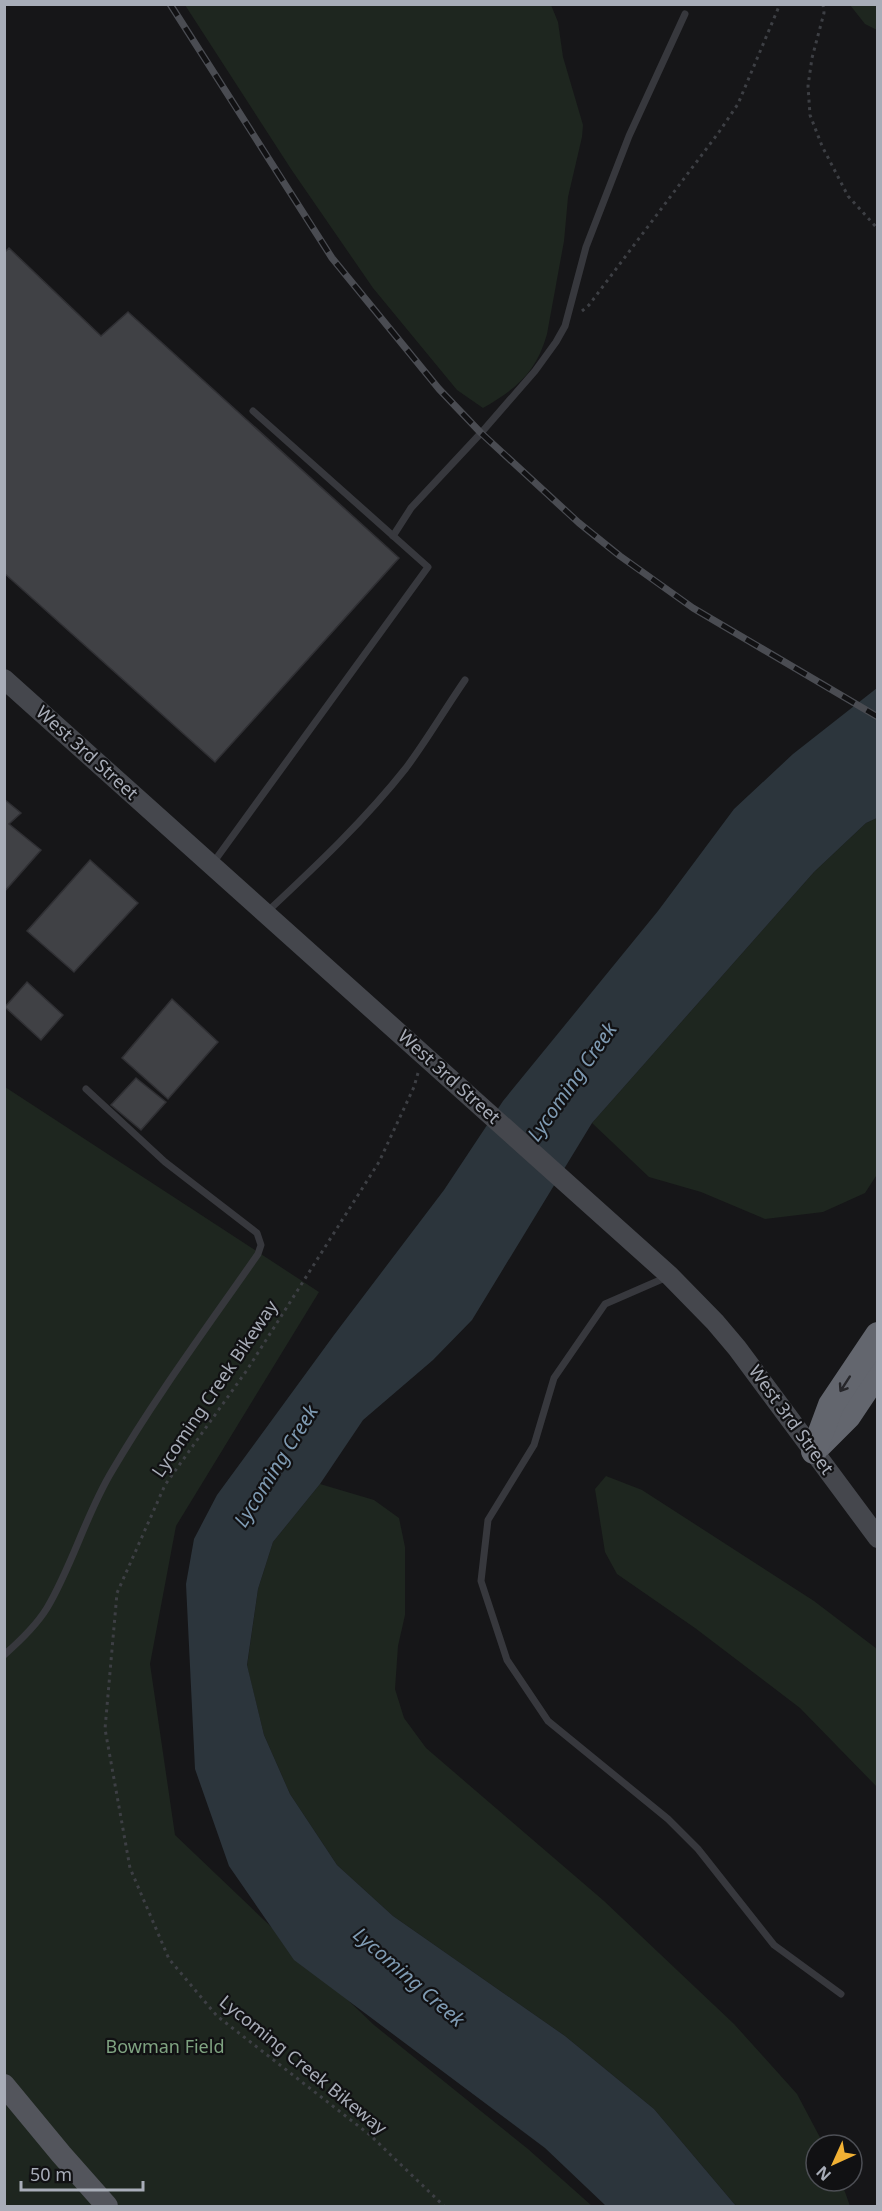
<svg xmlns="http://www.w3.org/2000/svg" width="882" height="2211" font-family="'Noto Sans',sans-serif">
  <rect width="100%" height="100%" fill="#161618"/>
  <g fill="#1e261f">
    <path d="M185 5H551L558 22 563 57 583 125 582 137 568 197 564 241 547 334C536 373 516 389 483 408L457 390 373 288 291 169Z"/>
    <polygon points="850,5 877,5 877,30 865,24"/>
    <polygon points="877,818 878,1173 865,1193 823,1212 765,1219 701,1192 649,1177 592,1123 814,872 866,823"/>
    <polygon points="5,1087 319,1292 176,1526 150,1664 175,1835 374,2025 528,2149 592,2206 5,2206"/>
    <polygon points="606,1476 642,1490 814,1601 877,1649 877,1787 800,1708 695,1628 617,1574 605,1552 595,1489"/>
    <polygon points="320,1484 374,1500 399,1518 405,1547 405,1615 398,1646 395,1689 404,1718 426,1748 604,1901 734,2024 797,2094 824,2145 816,2145 816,2181 841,2181 850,2206 736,2206 654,2109 565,2036 393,1916 337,1865 290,1794 264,1735 247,1666 258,1589 273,1542"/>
  </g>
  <polygon fill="#2c353c" points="877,688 877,818 866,823 814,872 592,1123 472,1320 433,1360 363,1420 320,1484 273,1542 258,1589 247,1665 264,1735 290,1794 337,1865 393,1916 565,2036 654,2109 736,2206 606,2206 545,2148 294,1960 229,1866 195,1769 186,1584 194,1539 217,1495 334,1335 444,1190 503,1101 658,911 734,809 793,754"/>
  <g fill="#404145" stroke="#303034" stroke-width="1.5">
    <polygon points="9,248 101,336 128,312 399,558 215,762 4,573 4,253"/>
    <polygon points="4,799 21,813 9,824 41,850 4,892"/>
    <polygon points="90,860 138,903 74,972 27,931"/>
    <polygon points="27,982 63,1015 41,1040 5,1007"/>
    <polygon points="172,999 218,1042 168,1099 122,1058"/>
    <polygon points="136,1078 166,1102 141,1130 111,1105"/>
  </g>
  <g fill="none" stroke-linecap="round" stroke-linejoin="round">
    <g stroke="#3d3f44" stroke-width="3" stroke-dasharray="3 4.5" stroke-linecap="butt">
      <polyline points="823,4 824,13 812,58 808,86 810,115 822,146 848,196 878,229"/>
      <polyline points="582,311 589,305 719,132 738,104 780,4"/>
      <polyline points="418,1073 414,1087 379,1162 247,1370 165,1485 117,1593 105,1729 130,1868 169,1959 217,2016 370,2135 444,2206"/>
    </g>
    <g stroke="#37383d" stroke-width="7">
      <polyline points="393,536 411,508 481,433 535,371 556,342 565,326 586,247 629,136 685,14"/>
      <polyline points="213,863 428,567 253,411"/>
      <path d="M268 911C316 866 365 820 406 768 427 740 445 709 465 680"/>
      <polyline points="667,1277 605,1304 554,1378 534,1445 488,1520 481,1581 507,1660 548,1721 668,1819 698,1849 774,1945 841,1994"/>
      <path d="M4 1655C20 1641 36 1626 47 1608 73 1564 86 1514 112 1471 156 1396 208 1326 258 1254L261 1245 257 1233 165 1162 86 1089"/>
    </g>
    <polyline stroke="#45474d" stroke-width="20" points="4,679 670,1276 715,1322 737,1348 878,1538"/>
    <polyline stroke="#53555c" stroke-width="22" points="4,2085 61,2154 107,2206"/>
    <g stroke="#63666e" stroke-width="26">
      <polyline points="820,1444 848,1416 878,1371"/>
      <polyline points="814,1451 831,1405 878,1335"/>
    </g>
    <g stroke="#4a4c52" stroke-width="7">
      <polyline id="rail" points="170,4 332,258 439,389 481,433 579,523 620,556 693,608 878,717"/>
    </g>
    <use href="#rail" stroke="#111113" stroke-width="4.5" stroke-dasharray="14" stroke-linecap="butt"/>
  </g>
  <defs><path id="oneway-shaft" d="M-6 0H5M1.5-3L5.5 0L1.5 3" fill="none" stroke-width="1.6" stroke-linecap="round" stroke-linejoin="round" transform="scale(1.5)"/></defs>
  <use stroke="#26262a" href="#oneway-shaft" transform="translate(845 1384) rotate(123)"/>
  <g text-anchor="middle" stroke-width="4.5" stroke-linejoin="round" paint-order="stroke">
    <g font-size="18" fill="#a8adb8" stroke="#111113">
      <text transform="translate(87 753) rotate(42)" y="6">West 3rd Street</text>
      <text transform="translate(449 1077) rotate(42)" y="6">West 3rd Street</text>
      <text transform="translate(215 1389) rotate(-56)" y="6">Lycoming Creek Bikeway</text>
      <text transform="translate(791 1420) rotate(54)" y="6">West 3rd Street</text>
      <text transform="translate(303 2065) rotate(39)" y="6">Lycoming Creek Bikeway</text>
    </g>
    <g font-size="18" fill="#7fa381" stroke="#111113">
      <text x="165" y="2053">Bowman Field</text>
    </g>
    <g font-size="20" font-style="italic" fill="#7f9bb3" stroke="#111113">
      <text transform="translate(572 1082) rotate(-55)" y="7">Lycoming Creek</text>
      <text transform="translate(276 1466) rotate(-58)" y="7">Lycoming Creek</text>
      <text transform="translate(409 1977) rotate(41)" y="7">Lycoming Creek</text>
    </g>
  </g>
  <rect width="882" height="2211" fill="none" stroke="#a8adb8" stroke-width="12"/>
  <g transform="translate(834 2163) rotate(225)"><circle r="28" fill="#111113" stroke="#4d4f55" stroke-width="1.5"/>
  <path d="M0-4.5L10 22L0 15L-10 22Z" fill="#f2b134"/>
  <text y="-9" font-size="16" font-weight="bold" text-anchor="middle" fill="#a8adb8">N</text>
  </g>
  <path d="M21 2181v9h122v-9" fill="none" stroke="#a8adb8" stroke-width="3"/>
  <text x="30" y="2181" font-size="18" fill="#a8adb8" stroke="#111113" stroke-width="4.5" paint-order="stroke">50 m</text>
</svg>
